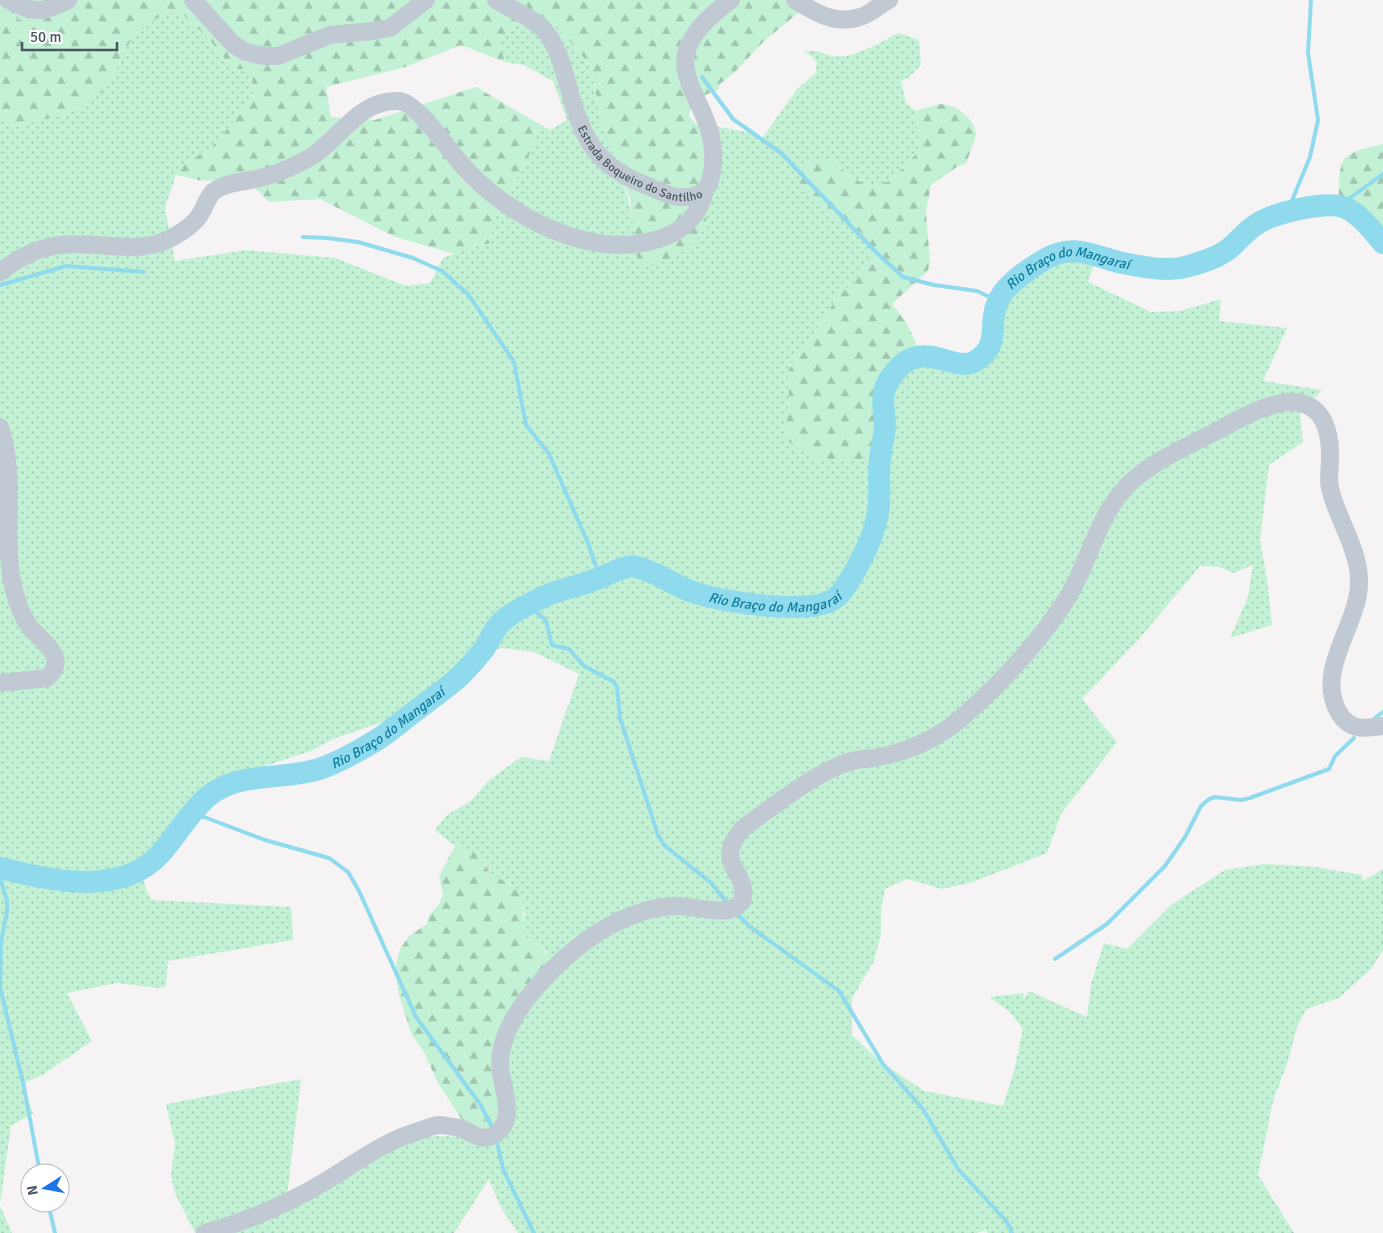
<svg xmlns="http://www.w3.org/2000/svg" width="1383" height="1233" font-family="Signika,sans-serif">
  <defs>
    <pattern id="grass-dots" width="8" height="8" patternUnits="userSpaceOnUse" patternTransform="scale(1.25)"><rect width="8" height="8" fill="#c3f1d5"/><path d="M2 2h.1M6 6h.1" fill="none" stroke="#a0c6b0" stroke-width="1.8" stroke-linecap="round"/></pattern>
    <pattern id="forest-firs" width="22" height="20" patternUnits="userSpaceOnUse" patternTransform="scale(1.25)"><rect width="22" height="20" fill="#c3f1d5"/><path d="M5 1l3.5 6h-7zM16 11l3.5 6h-7z" fill="#a0c6b0"/></pattern>
  </defs>
  <rect width="100%" height="100%" fill="#f5f3f3"/>
  <g fill="url(#grass-dots)">
    <polygon points="0,0 55,0 44,17 29,23 5,14 0,10"/>
    <path d="M180 12 209 39 233 69H252L253 98 215 144 178 169 165 208 175 261 246 250 335 258 406 286 430 283 443 258 472 247 491 243 493 221 533 148 541 125 550 130 567 120 553 81 524 65 505 62 499 42 517 21 555 24 591 66 601 121 621 173 633 219 688 248 703 229 709 125 752 133 760 141 797 89 815 74 817 63 812 56 803 52C822 49 818 53 833 56 851 60 883 41 899 33L919 40 921 65 908 78 901 81 906 103 916 111 919 151 890 181 869 187 842 171 828 214 866 235 873 251 857 279 837 297 815 333 800 352 788 370 789 401 785 432 789 442 820 462H879L885 442 876 417 888 376 921 354 967 363 984 356 983 313 1004 294 1050 260 1098 253 1088 282 1151 312 1180 311 1221 299 1219 321 1287 328 1263 381 1322 390 1300 414 1303 442 1269 465 1260 540 1267 579 1272 625 1230 638 1248 597 1253 565 1234 573 1219 567 1200 566 1139 639 1082 699 1117 742 1061 814 1047 853 973 882 942 889 907 879 885 889 881 909V935L874 961 852 998V1035L881 1062 924 1091 1003 1106 1014 1071 1023 1029 1010 1012 989 997 1023 993 1024 999 1029 991 1087 1017 1091 984 1104 943 1127 949 1172 904 1225 870 1264 864 1316 867 1362 875 1363 881 1383 869V950L1371 969 1339 998 1306 1009 1297 1027 1287 1064 1273 1101 1258 1175 1294 1233H988L985 1230 977 1233H518L501 1208 489 1179 454 1233H195L175 1193 171 1176 175 1143 166 1104 301 1079 287 1195 396 1135 473 1137 501 1059 547 952C540 945 532 943 524 937L522 927 525 914 515 887 491 874 485 864 463 849 455 846 435 830 447 815 471 801 488 781 521 757 549 761 579 674 534 652 502 648 477 655 474 649 455 679 433 701 406 714 333 739 311 751 243 773 199 818 167 848 150 861 140 862 146 890 152 900 291 907 293 940 168 961 166 986 157 988 117 983 67 993 92 1041 44 1074 26 1082 23 1090 33 1113 11 1126 0 1203V119L10 127 56 117 80 108 112 77 133 36 164 13Z"/>
    <polygon points="0,1206 12,1233 0,1233"/>
  </g>
  <g fill="url(#forest-firs)">
    <path d="M55 0H814L765 40 734 73 720 84 718 90C702 96 692 99 689 116L696 124 709 125 706 222 696 240 688 248 670 260 645 267 636 255 630 199 601 121 591 66 555 24 517 21 499 42 505 62 461 45 405 67 326 87 331 117 375 120 476 87 541 125 533 148 493 221 491 243 472 247 454 254 393 236 320 199 269 202 250 183 198 180 176 175 178 169 215 144 253 98 252 69H233L209 39 180 12 164 13 133 36 112 77 101 93 80 108 56 117 9 127 0 119V10L5 14 29 23 44 17Z"/>
    <path d="M939 104C954 104 975 117 976 135L966 164 958 166 931 185 926 211 930 264 927 272 892 304 906 322 921 354 888 376 876 417 885 442 879 462H820L789 442 785 432 789 401 788 371 800 352 815 333 837 297 857 279 873 251 866 235 828 214 799 183 807 163 829 159 852 177 869 187 890 181 919 151 916 111Z"/>
    <path d="M1383 144V238L1369 216 1339 197C1339 153 1342 154 1383 144Z"/>
    <path d="M455 846 477 854 491 874 515 887 523 900 524 937C543 952 543 942 554 968L536 985 501 1058 508 1118 473 1137 438 1083 424 1052 411 1033 399 995 395 968 400 949 409 936 427 924 429 916 439 904 443 895 439 876Z"/>
  </g>
  <g fill="none" stroke-linecap="round" stroke-linejoin="round">
    <g stroke="#90daee" stroke-width="4">
      <polyline points="702,77 733,119 781,153 878,254 903,277 934,285 977,291 998,301"/>
      <polyline points="1339,206 1383,174"/>
      <polyline points="1288,210 1310,157 1318,120 1308,53 1311,0"/>
      <polyline points="303,237 327,238 358,242 413,258 442,271 468,294 514,362 526,425 549,454 588,543 600,578"/>
      <polyline points="0,285 66,266 144,272"/>
      <polyline points="529,605 546,621 552,645 569,649 584,666 614,682 617,687 620,718 658,835 664,845 710,882 729,905"/>
      <polyline points="1375,718 1383,712"/>
      <polyline points="192,815 204,817 265,840 329,858 348,872 359,891 416,1017 480,1104 493,1129"/>
      <polyline points="0,877 7,901 7,911 1,942 0,987 24,1087 40,1173"/>
      <polyline points="736,912 749,926 839,991 883,1064 923,1109 958,1169 1006,1221 1011,1229 1011,1233"/>
      <polyline points="1055,959 1107,924 1165,866 1185,837 1201,806 1209,799 1215,797 1241,800 1250,798 1329,769 1335,756 1354,738"/>
      <polyline points="496,1138 503,1169 534,1233"/>
      <polyline points="48,1203 55,1233"/>
    </g>
    <path stroke="#90daee" stroke-width="22" id="s1" d="M0 868C50 881 122 897 161 853 177 835 195 804 214 792 245 772 284 780 319 769 338 763 357 752 375 741 390 732 403 720 418 709 432 698 447 688 460 676 468 668 477 658 484 649 489 642 492 633 498 626 508 613 528 605 543 597 559 589 577 587 594 580 605 577 616 569 627 567 630 566 633 566 636 567 656 571 674 586 693 592 720 602 811 616 834 599 844 592 849 581 855 571 867 550 877 528 879 504 880 489 878 474 880 459 881 447 885 436 885 423 884 407 880 395 889 380 921 330 952 377 977 360 1001 344 988 325 997 304 1003 286 1026 271 1042 261 1072 243 1088 254 1118 262 1137 266 1161 271 1180 268 1198 264 1216 259 1230 248 1239 240 1247 230 1257 224 1273 213 1324 201 1343 207 1359 212 1373 232 1383 243"/>
    <g stroke="#c1cad2" stroke-width="18">
      <path d="M8 0C33 13 42 14 68 0"/>
      <polyline points="193,0 233,44 246,52 264,56 278,56 330,35 373,31 390,28 426,0"/>
      <path id="s2" d="M496 0C509 8 535 19 544 30 556 44 561 61 566 78 580 130 590 164 645 185 657 189 668 197 680 197 696 198 708 193 711 177 729 96 631 72 731 0"/>
      <path d="M795 0C818 15 842 28 869 13 876 9 882 3 889 0"/>
      <path d="M0 272C17 259 39 247 61 245 98 240 138 257 173 237 184 231 195 224 201 213 205 206 208 196 214 191 225 183 237 183 250 180 270 177 291 168 309 158 340 140 358 99 399 101 417 102 450 152 463 166 508 217 593 262 662 238 685 230 700 213 705 191"/>
      <path d="M0 427C18 482 0 539 15 594 18 605 23 617 29 626 41 642 70 656 47 678L0 683"/>
      <path d="M205 1233C248 1221 288 1204 326 1181 356 1163 384 1141 419 1131 425 1129 433 1125 440 1125 447 1126 457 1127 463 1129 476 1136 486 1144 500 1130 516 1114 500 1084 500 1064 500 1019 549 969 583 943 608 924 641 908 673 906 689 905 716 913 729 910 733 909 738 905 742 902 751 870 711 866 742 829 769 809 815 773 846 763 856 759 868 759 879 757 910 751 935 740 959 720 998 686 1036 646 1064 603 1085 572 1093 533 1114 502 1138 466 1182 449 1219 430 1235 421 1253 411 1270 406 1314 392 1331 418 1330 459 1330 470 1327 481 1331 492 1339 522 1360 552 1359 583 1359 625 1314 670 1339 713 1350 731 1364 729 1383 726"/>
    </g>
  </g>
  <g text-anchor="middle" stroke-width="4" stroke-linejoin="round" paint-order="stroke">
    <g font-size="12" fill="#4a5661" stroke="#fff">
      <text dy="4" stroke="none"><textPath href="#s2" startOffset="235">Estrada Boqueiro do Santilho</textPath></text>
    </g>
    <g font-size="14" font-style="italic" fill="#0c7c9b" stroke="#fff">
      <text dy="5" stroke="none"><textPath href="#s1" startOffset="1432">Rio Braço do Mangaraí</textPath></text>
      <text dy="5" stroke="none"><textPath href="#s1" startOffset="891">Rio Braço do Mangaraí</textPath></text>
      <text dy="5" stroke="none"><textPath href="#s1" startOffset="440">Rio Braço do Mangaraí</textPath></text>
    </g>
  </g>
  <g transform="translate(45 1188) rotate(259)"><circle r="24" fill="#ffffff" stroke="#b7bbc0"/>
  <path d="M0-4L9 19L0 12L-9 19Z" fill="#1a73e8"/>
  <text y="-8" font-size="14" font-weight="bold" text-anchor="middle" fill="#4a5661">N</text>
  </g>
  <path d="M22 42v8h95v-8" fill="none" stroke="#4a5661" stroke-width="2.5"/>
  <text x="30" y="42" font-size="15" fill="#4a5661" stroke="#ffffff" stroke-width="4" paint-order="stroke">50 m</text>
</svg>
